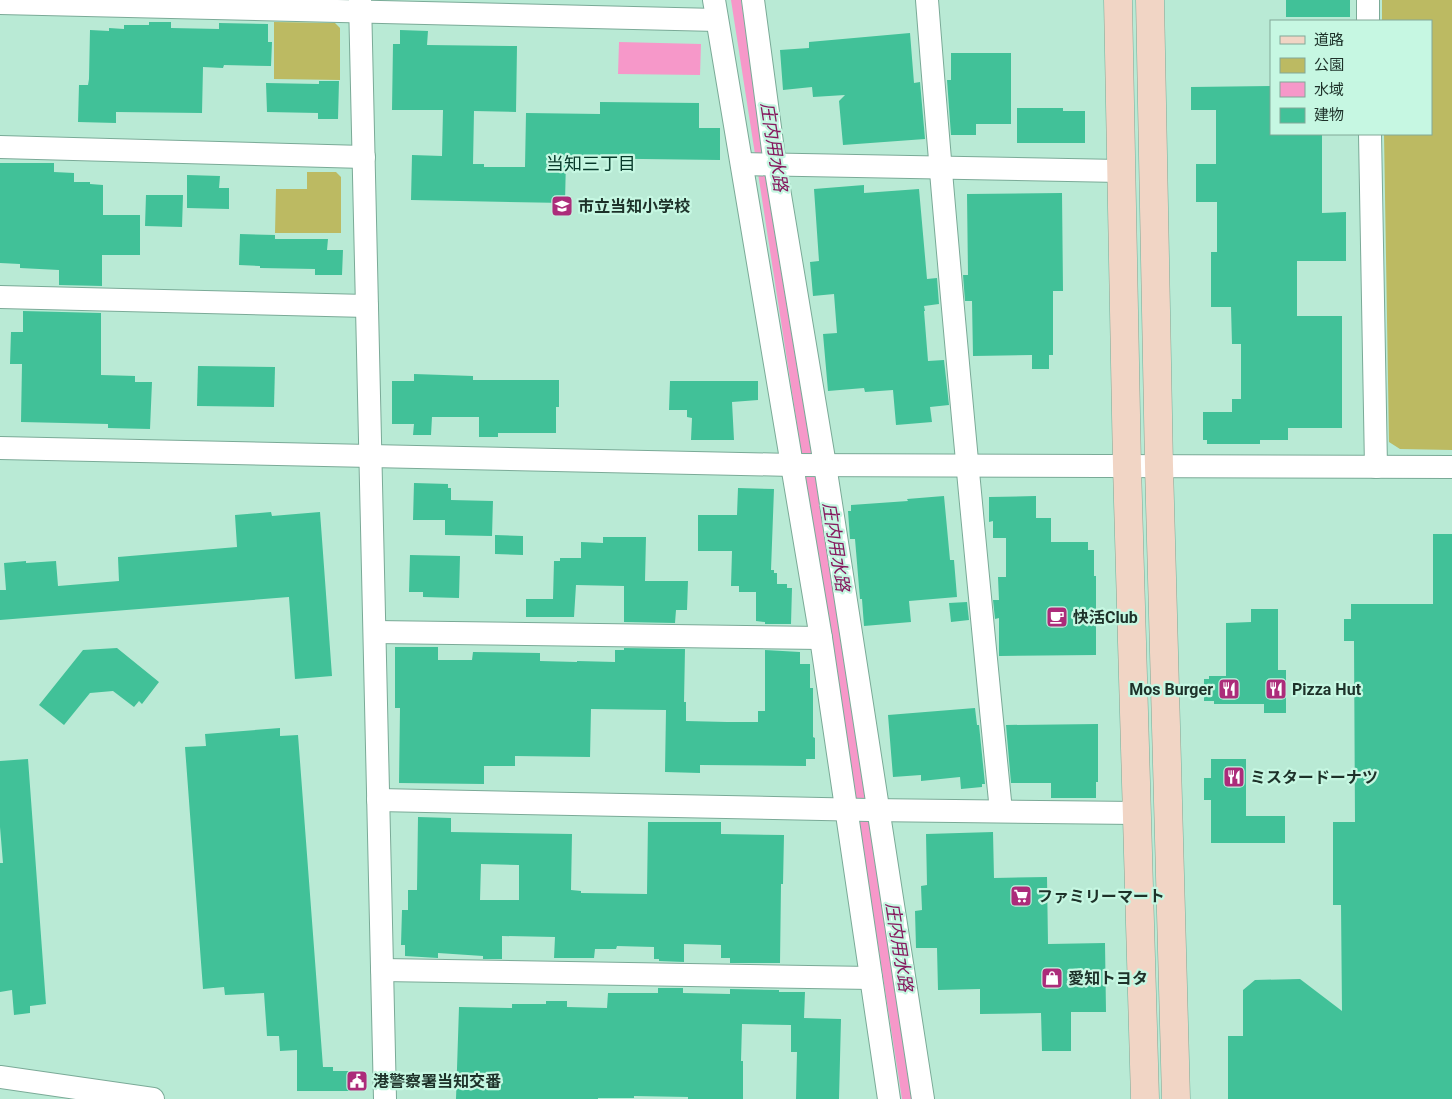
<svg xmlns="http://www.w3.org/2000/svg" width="1452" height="1099" font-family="Roboto,'Noto Sans JP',sans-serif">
  <rect width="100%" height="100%" fill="#b9ead5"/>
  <g fill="#bcba62">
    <polygon points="1382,0 1452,0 1452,450 1400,449 1389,442 1384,134 1431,134 1431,21 1382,21"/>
    <polygon points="274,22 335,23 340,28 340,80 274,79"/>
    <polygon points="307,172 336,172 341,177 341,233 275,233 276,189 307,189"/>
  </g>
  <g fill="#f698c9">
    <polygon points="731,0 741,0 912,1099 902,1099"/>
    <polygon points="619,42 701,44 700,75 618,74"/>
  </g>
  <g fill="#41c198" fill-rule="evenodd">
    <rect x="1286" y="0" width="64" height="17"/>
    <polygon points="149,22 171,22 171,28 219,29 219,23 268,24 268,42 272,42 271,66 224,65 223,68 203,67 202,113 116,112 116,123 78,122 79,85 88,85 89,79 90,30 109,31 109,28 124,29 124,25 149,25"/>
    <polygon points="400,30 428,31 427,45 517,46 516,112 474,111 473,164 484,164 484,167 525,167 526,113 600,114 600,102 699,103 699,128 720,128 720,160 566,158 565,203 411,200 412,155 442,156 443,110 392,110 393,44 400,44"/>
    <polygon points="910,33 914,83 920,82 925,139 843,145 839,101 845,95 813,97 812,87 783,90 780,50 809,48 809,42"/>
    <polygon points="951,53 1011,53 1011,124 976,124 976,135 951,135 947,80 951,80"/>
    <polygon points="319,81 339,81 338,119 318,119 318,113 267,112 266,83 319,84"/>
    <polygon points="1271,86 1271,134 1322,134 1322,213 1346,212 1346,261 1297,261 1297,316 1342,316 1342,428 1288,428 1288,440 1260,440 1260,444 1207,444 1207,440 1203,440 1203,412 1232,412 1232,399 1241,399 1241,344 1232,344 1231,307 1211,307 1211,252 1217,252 1217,202 1196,202 1196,164 1216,164 1216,110 1191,110 1191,87"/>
    <polygon points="1017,108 1063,108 1063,111 1085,111 1085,143 1017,143"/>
    <polygon points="0,163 54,163 54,172 74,173 74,182 90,182 90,184 103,185 103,215 140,215 140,255 102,255 102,286 59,285 59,270 20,268 20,264 0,263"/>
    <polygon points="187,175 220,176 219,188 229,188 229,209 187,208"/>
    <polygon points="864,185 864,193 919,189 927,279 937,278 939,304 924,306 925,311 924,311 928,361 944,360 949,405 930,407 932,422 896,425 893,390 865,392 864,388 828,391 823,334 837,333 834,294 813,296 810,262 819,261 814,189"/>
    <polygon points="1062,193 1063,291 1053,291 1053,355 1049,355 1049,369 1032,369 1032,355 973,356 972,301 965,301 963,275 968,275 967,194"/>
    <polygon points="146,195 183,195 182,227 145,226"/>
    <polygon points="240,234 275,235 275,239 328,239 327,250 343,250 342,275 315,275 315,269 260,268 260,266 239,265"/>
    <polygon points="23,311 101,313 101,375 135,376 135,382 152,382 150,429 108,428 108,424 21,422 22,364 10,364 11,332 23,332"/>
    <polygon points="198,366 275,367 274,407 197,406"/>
    <polygon points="414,374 473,376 473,380 559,380 559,407 556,407 556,433 498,433 498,437 479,437 479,417 432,417 431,435 413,435 414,424 392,424 392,381 414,381"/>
    <polygon points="670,381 758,381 758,400 732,402 734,440 691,440 692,418 687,417 687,410 669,410"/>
    <polygon points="414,483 448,484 448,488 451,488 451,500 493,501 492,536 445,535 445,520 413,520"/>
    <polygon points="738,488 774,489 771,570 774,570 774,573 777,573 777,584 787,584 787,588 792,588 791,624 765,624 765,622 756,621 756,592 739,592 739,586 731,586 732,551 698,551 698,515 737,515"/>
    <polygon points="944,496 950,560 954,560 957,597 909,601 911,622 864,626 862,599 860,599 855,539 850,539 848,511 851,511 851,505 908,501 907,499"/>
    <polygon points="1036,496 1036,518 1051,518 1051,542 1088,542 1088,550 1094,550 1094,576 1096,576 1096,655 999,656 999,618 995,619 993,600 999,600 998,577 1006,577 1006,538 993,538 993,521 989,522 989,497"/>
    <polygon points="271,512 272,516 320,512 332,676 295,679 289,597 0,620 0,590 6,590 4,563 26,561 26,563 56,561 58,586 119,581 118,557 237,547 235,515"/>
    <polygon points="1433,534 1452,534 1452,1099 1228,1099 1228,1036 1243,1036 1243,990 1255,980 1300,979 1342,1011 1341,905 1333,905 1333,822 1355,822 1354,641 1344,641 1344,619 1351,619 1351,604 1433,604"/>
    <polygon points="495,535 523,536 523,555 495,554"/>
    <polygon points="603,537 646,537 645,581 688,581 687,610 676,610 675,623 624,622 624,586 576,585 574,617 526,617 526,599 553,599 554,561 560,561 560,558 581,558 581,542 603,543"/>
    <polygon points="410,555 460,556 459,598 423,597 423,592 409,592"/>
    <polygon points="967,602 969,620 951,622 949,603"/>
    <polygon points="1251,609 1278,609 1278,670 1286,670 1286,713 1264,713 1264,704 1214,704 1214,701 1204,701 1204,679 1209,679 1209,676 1226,676 1226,623 1251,622"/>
    <polygon points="395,647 438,647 438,660 472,660 473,652 540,653 540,661 577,662 577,661 615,662 615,650 624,650 624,648 685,649 684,702 686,702 686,721 727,722 758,722 758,711 765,711 765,650 800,652 800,664 810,664 810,688 813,688 813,737 815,738 815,759 806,759 806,766 700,765 700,773 665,772 666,710 591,709 590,757 515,756 515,766 484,766 484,784 399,783 400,708 395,708"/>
    <polygon points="117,648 159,682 142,704 139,701 134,707 113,691 90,693 64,725 39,705 83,650"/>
    <polygon points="975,708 977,725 979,725 985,784 982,784 982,787 961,789 960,777 921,781 921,775 893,777 888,715"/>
    <polygon points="1098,724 1098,782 1096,782 1096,798 1051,798 1051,783 1011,783 1006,725"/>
    <polygon points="280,728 280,736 298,735 323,1067 333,1067 333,1071 364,1071 365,1091 297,1091 297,1050 280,1051 279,1036 267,1036 264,993 225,995 224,987 203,989 185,747 206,746 205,734"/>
    <polygon points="28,759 46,1004 30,1006 30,1013 14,1015 12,990 0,992 0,863 3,863 0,827 0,761"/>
    <polygon points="1211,759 1246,759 1246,816 1285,816 1285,843 1211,843 1211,800 1204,800 1204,778 1211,778"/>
    <path d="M418 817 451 818V832L572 834 571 890 581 891V893L647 894 648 822H721V834L784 835 783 884H781L780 963H730V958H721V945L684 944V962L659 961V959H654V947L617 946 616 949H595L594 958H554L555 937 502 936V959H483V956L438 953V958L405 956V945H401L402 910H408V890H417ZM481 864 519 865V900H480Z"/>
    <polygon points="993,832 994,878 1047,877 1048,944 1105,943 1106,1012 1071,1012 1071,1051 1042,1051 1041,1013 980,1014 980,989 938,990 937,948 916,948 915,911 922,910 921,886 927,885 926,834"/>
    <polygon points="658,988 683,988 683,993 730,994 730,989 779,990 779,992 805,992 804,1018 841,1019 839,1099 796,1099 797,1052 791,1052 791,1025 742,1024 741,1061 743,1061 743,1099 688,1099 688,1097 634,1096 634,1098 598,1098 598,1099 456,1099 459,1007 512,1008 512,1004 546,1004 546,1001 567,1001 567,1007 607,1008 608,993 658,993"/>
  </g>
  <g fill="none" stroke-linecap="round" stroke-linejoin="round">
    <g stroke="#7aaa97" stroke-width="24">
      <g id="street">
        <polyline points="360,0 385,1099"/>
        <polyline points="714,0 821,638 889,1099"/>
        <polyline points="753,0 775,165 825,465 923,1099"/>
        <path d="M927 0C948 271 974 541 1001 811"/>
        <polyline points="1368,0 1368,21"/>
        <polyline points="0,3 717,20"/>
        <polyline points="1370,134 1376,467"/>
        <polyline points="0,147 364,157"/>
        <polyline points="742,164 1120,171"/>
        <polyline points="0,297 367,306"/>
        <polyline points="0,448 792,465 1452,467"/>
        <polyline points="375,632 821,638"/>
        <polyline points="378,800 869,810 1137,813"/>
        <polyline points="382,970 871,978"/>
        <polyline points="0,1077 153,1099"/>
      </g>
    </g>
    <g stroke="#7aaa97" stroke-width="29">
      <g id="secondary">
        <polyline points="1118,0 1127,466 1145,1099"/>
        <polyline points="1150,0 1159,466 1176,1099"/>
      </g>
    </g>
    <use href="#street" stroke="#fff" stroke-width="22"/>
    <use href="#secondary" stroke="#f1d5c5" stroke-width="28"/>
  </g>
  <defs>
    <g id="school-square" transform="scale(1.125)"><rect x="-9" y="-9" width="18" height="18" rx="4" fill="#ac2c7a" stroke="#c6f7e2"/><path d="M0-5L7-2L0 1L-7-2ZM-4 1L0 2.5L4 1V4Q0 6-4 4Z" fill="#fff"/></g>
    <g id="cafe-square" transform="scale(1.125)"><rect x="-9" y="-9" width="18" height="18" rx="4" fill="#ac2c7a" stroke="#c6f7e2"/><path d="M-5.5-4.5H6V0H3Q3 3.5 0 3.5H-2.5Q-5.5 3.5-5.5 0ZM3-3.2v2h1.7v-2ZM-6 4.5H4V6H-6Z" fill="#fff"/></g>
    <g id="restaurant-square" transform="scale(1.125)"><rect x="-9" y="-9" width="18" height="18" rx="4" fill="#ac2c7a" stroke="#c6f7e2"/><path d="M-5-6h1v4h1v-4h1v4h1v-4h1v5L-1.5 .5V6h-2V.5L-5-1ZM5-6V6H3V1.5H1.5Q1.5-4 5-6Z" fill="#fff"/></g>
    <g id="supermarket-square" transform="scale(1.125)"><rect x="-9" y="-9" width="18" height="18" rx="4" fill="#ac2c7a" stroke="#c6f7e2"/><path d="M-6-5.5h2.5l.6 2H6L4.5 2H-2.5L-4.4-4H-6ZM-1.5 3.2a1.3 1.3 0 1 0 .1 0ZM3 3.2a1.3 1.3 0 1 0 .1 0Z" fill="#fff"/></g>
    <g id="shop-square" transform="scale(1.125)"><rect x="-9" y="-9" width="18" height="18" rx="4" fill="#ac2c7a" stroke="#c6f7e2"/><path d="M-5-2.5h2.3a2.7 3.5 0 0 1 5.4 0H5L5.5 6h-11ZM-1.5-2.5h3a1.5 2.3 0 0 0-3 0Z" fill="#fff"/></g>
    <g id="civic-square" transform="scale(1.125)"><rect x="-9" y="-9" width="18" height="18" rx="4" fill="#ac2c7a" stroke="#c6f7e2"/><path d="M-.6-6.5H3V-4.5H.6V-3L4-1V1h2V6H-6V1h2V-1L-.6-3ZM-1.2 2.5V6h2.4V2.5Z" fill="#fff"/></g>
  </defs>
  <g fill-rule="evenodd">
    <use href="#school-square" x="562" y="206"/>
    <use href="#cafe-square" x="1057" y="617"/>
    <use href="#restaurant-square" x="1229" y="689"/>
    <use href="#restaurant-square" x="1276" y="689"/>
    <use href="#restaurant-square" x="1234" y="777"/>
    <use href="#supermarket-square" x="1021" y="896"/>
    <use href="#shop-square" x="1052" y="978"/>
    <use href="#civic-square" x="357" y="1081"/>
  </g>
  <g text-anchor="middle" stroke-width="4.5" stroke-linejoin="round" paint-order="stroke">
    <g font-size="16" font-weight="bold" fill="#1d3129" stroke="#c6f7e2" text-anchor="start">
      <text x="578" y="212">市立当知小学校</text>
      <text x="1073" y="623">快活Club</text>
      <text x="1213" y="695" text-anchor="end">Mos Burger</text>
      <text x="1292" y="695">Pizza Hut</text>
      <text x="1250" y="783">ミスタードーナツ</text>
      <text x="1037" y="902">ファミリーマート</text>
      <text x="1068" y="984">愛知トヨタ</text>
      <text x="373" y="1087">港警察署当知交番</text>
    </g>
    <g font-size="18" font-style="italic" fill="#86195e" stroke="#c6f7e2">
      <text transform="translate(774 147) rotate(81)" y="6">庄内用水路</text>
      <text transform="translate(836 547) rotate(81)" y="6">庄内用水路</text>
      <text transform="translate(899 947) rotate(81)" y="6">庄内用水路</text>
    </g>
    <g font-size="18" fill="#07392a" stroke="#c6f7e2">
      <text x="591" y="170">当知三丁目</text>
    </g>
  </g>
  <rect x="1270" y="20" width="162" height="115" fill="#c6f7e2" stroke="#82a898"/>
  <rect x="1280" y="36" width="25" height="8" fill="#f1d5c5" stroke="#82a898"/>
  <text x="1314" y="45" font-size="15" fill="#1d3129">道路</text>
  <rect x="1280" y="58" width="25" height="15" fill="#bcba62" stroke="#82a898"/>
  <text x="1314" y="70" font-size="15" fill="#1d3129">公園</text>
  <rect x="1280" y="82" width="25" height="15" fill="#f698c9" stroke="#82a898"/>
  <text x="1314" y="95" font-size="15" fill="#1d3129">水域</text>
  <rect x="1280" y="108" width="25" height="15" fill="#41c198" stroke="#82a898"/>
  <text x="1314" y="120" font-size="15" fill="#1d3129">建物</text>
</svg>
